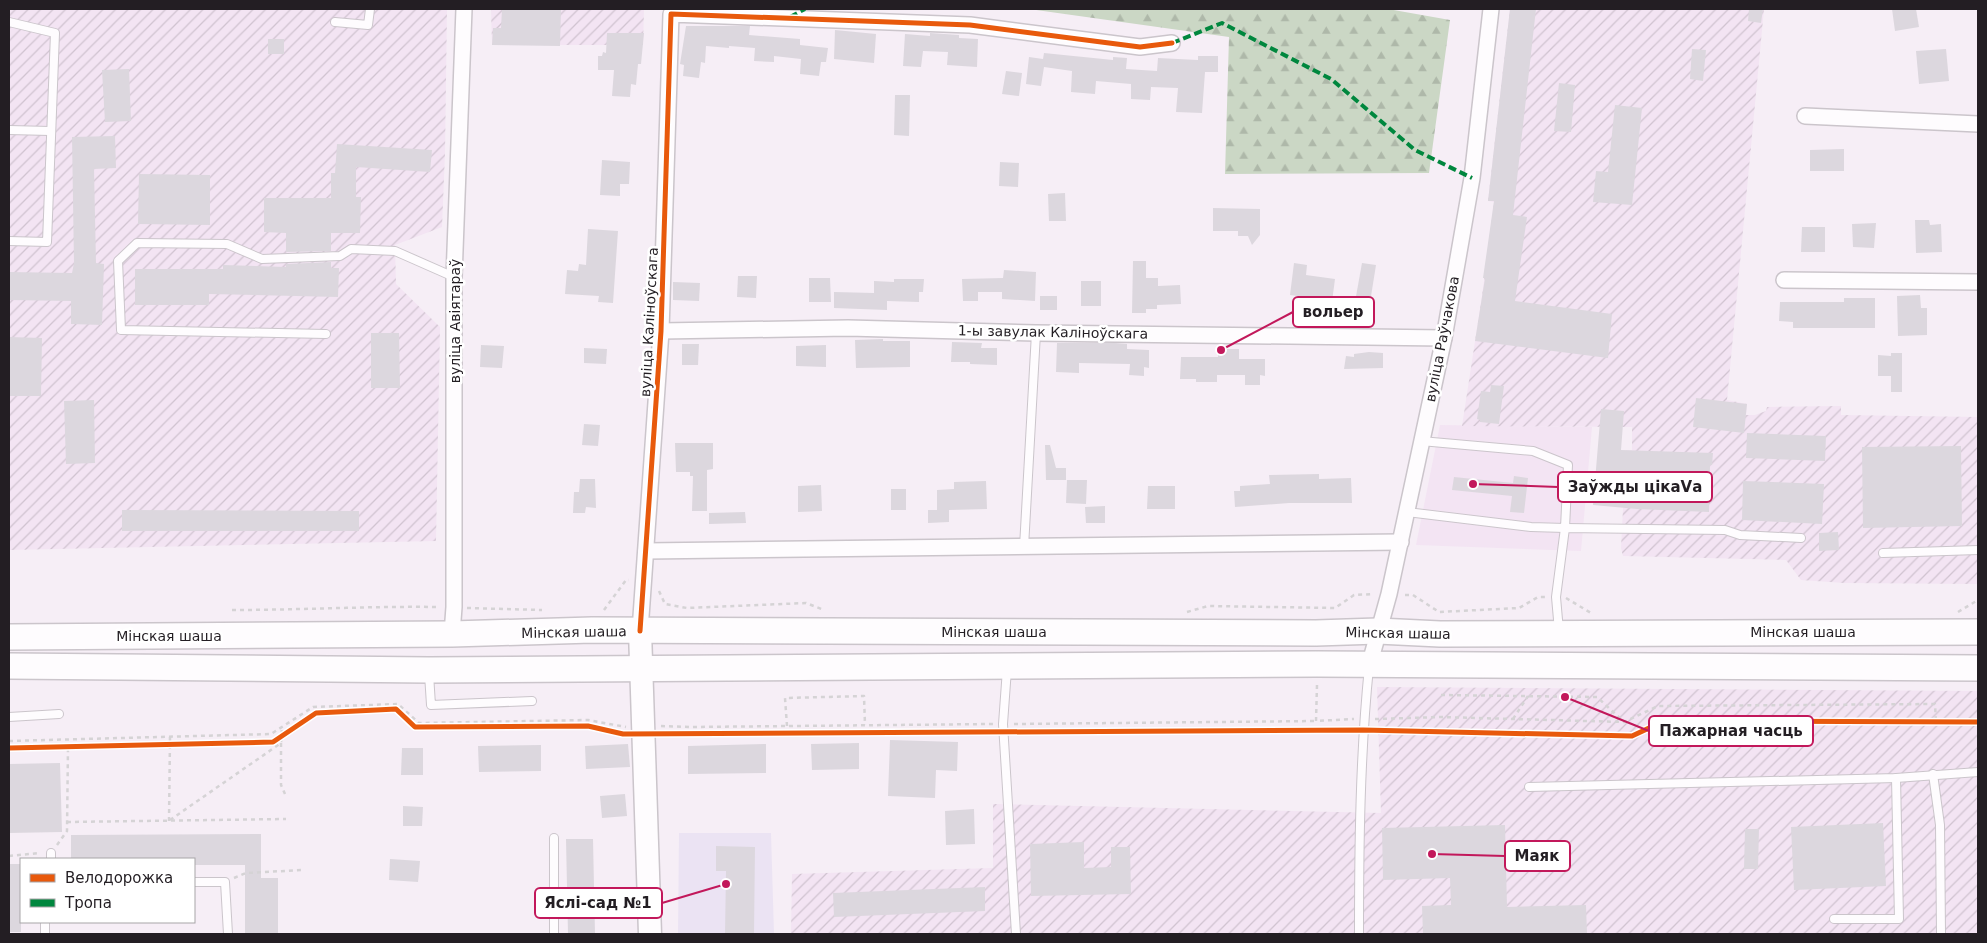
<svg xmlns="http://www.w3.org/2000/svg" width="1987" height="943" font-family="'DejaVu Sans',sans-serif">
  <defs>
    <pattern id="industrial-furrows" width="10" height="10" patternUnits="userSpaceOnUse" patternTransform="scale(1.25)"><rect width="10" height="10" fill="#f3e4f3"/><path d="M-1 1l2-2M0 10L10 0M9 11l2-2" fill="none" stroke="#d0c3d0"/></pattern>
    <pattern id="forest-firs" width="22" height="20" patternUnits="userSpaceOnUse" patternTransform="scale(1.25)"><rect width="22" height="20" fill="#cbd7c5"/><path d="M5 1l3.5 6h-7zM16 11l3.5 6h-7z" fill="#aeb8a9"/></pattern>
  </defs>
  <rect width="100%" height="100%" fill="#f6eef6"/>
  <polygon fill="#f3e4f3" points="1440,425 1592,427 1581,551 1416,545"/>
  <g fill="url(#industrial-furrows)">
    <polygon points="9,9 447,9 445,153 442,227 395,245 396,284 440,327 436,541 9,550"/>
    <polygon points="491,9 644,9 643,45 492,45"/>
    <polygon points="1510,9 1764,9 1727,400 1747,404 1746,415 1755,415 1766,411 1767,407 1841,406 1841,415 1978,417 1978,584 1844,583 1801,580 1786,560 1623,556 1621,548 1626,450 1632,450 1632,427 1462,426 1482,296 1494,202 1488,201"/>
    <polygon points="1377,687 1978,691 1978,934 791,934 792,874 993,868 993,804 1381,813"/>
  </g>
  <polygon fill="#ebe3f3" points="679,833 771,833 774,934 678,934"/>
  <polygon fill="url(#forest-firs)" points="1029,9 1388,9 1450,20 1429,173 1225,174 1229,37"/>
  <g fill="#dcd7de">
    <polygon points="502,9 561,9 560,46 492,45 493,28 501,28"/>
    <polygon points="1510,9 1536,9 1513,215 1527,217 1515,301 1612,314 1608,358 1475,341 1485,278 1483,278 1494,201 1488,201"/>
    <polygon points="1749,9 1763,9 1761,23 1748,21"/>
    <polygon points="1892,9 1916,9 1919,27 1895,31"/>
    <polygon points="686,26 750,26 749,35 800,39 800,45 828,48 826,62 821,62 819,76 800,74 801,59 774,56 774,62 754,61 755,48 729,46 729,48 706,46 705,63 701,62 699,78 683,76 684,65 680,64"/>
    <polygon points="835,30 876,34 874,63 834,59"/>
    <polygon points="607,33 644,33 641,64 638,64 636,85 631,84 630,97 612,96 614,70 598,70 598,56 602,56 603,52 606,53"/>
    <polygon points="930,33 959,35 959,38 978,39 977,67 947,65 948,52 923,51 921,67 903,66 905,34 930,36"/>
    <rect x="268" y="39" width="16" height="15"/>
    <polygon points="1692,49 1706,50 1703,81 1690,79"/>
    <polygon points="1946,49 1949,81 1919,84 1916,51"/>
    <polygon points="1044,53 1113,60 1113,57 1127,58 1126,69 1157,71 1158,58 1198,60 1198,56 1218,56 1218,72 1205,72 1202,113 1176,112 1178,88 1151,87 1150,100 1131,99 1131,84 1096,81 1095,94 1071,92 1072,71 1044,67 1041,86 1026,84 1029,57 1043,59"/>
    <polygon points="129,69 131,121 105,122 102,70"/>
    <polygon points="1006,71 1022,73 1019,96 1002,94"/>
    <polygon points="1559,83 1575,85 1571,132 1554,131"/>
    <polygon points="895,95 910,95 909,136 894,135"/>
    <polygon points="1615,105 1642,108 1632,205 1593,202 1596,171 1608,172"/>
    <polygon points="115,136 116,168 94,169 96,263 104,264 102,325 71,324 71,301 9,300 9,272 72,273 74,263 72,137"/>
    <polygon points="337,144 432,150 430,172 356,167 356,197 361,197 360,233 331,233 331,251 286,252 286,233 264,232 264,198 331,198 331,173 335,173"/>
    <polygon points="1844,149 1844,171 1810,171 1810,150"/>
    <polygon points="602,160 630,162 629,184 620,184 620,196 600,195"/>
    <polygon points="1000,162 1019,163 1018,187 999,186"/>
    <polygon points="139,174 210,175 210,225 138,224"/>
    <polygon points="1065,193 1066,221 1049,221 1048,194"/>
    <polygon points="1213,208 1260,209 1260,235 1252,245 1248,236 1238,236 1238,231 1213,231"/>
    <polygon points="1915,220 1929,220 1930,225 1941,224 1942,252 1916,253"/>
    <polygon points="1876,223 1874,248 1853,247 1852,224"/>
    <polygon points="1802,227 1825,227 1825,252 1801,252"/>
    <polygon points="588,229 618,231 613,303 598,302 599,296 565,294 567,270 578,271 579,264 586,265"/>
    <polygon points="1133,261 1146,261 1146,278 1158,278 1158,286 1180,285 1181,304 1157,305 1157,309 1146,309 1146,313 1132,313"/>
    <polygon points="331,262 331,268 339,268 338,297 209,294 209,305 135,305 135,269 223,269 223,265 286,267 286,264"/>
    <polygon points="1294,263 1307,265 1306,275 1335,279 1330,317 1311,314 1313,298 1290,295"/>
    <polygon points="1362,263 1376,265 1368,315 1353,313"/>
    <polygon points="1004,270 1036,272 1035,301 1002,299 1002,292 978,292 978,301 963,301 962,279 1003,278"/>
    <polygon points="738,276 757,276 756,298 737,297"/>
    <polygon points="809,278 830,278 831,302 809,302"/>
    <polygon points="894,279 924,279 923,292 919,292 919,302 887,301 887,310 834,308 834,292 874,293 874,281 894,282"/>
    <rect x="1081" y="281" width="20" height="25"/>
    <polygon points="673,282 700,283 699,301 673,300"/>
    <polygon points="1920,295 1921,308 1927,308 1927,335 1898,336 1897,296"/>
    <rect x="1040" y="296" width="17" height="14"/>
    <polygon points="1844,298 1875,298 1875,328 1793,328 1793,322 1779,321 1780,302 1844,302"/>
    <polygon points="371,333 399,333 400,388 371,388"/>
    <polygon points="9,337 42,338 41,396 9,396"/>
    <polygon points="883,339 883,341 910,341 910,367 856,368 855,340"/>
    <polygon points="952,342 982,343 981,348 997,348 997,365 970,364 970,362 951,362"/>
    <polygon points="1057,343 1115,343 1127,344 1127,349 1149,350 1149,368 1144,367 1144,376 1129,375 1130,364 1079,363 1079,373 1056,372"/>
    <polygon points="682,344 699,344 698,365 682,365"/>
    <polygon points="481,345 504,346 502,368 480,367"/>
    <polygon points="826,345 826,367 796,366 796,346"/>
    <polygon points="584,348 607,349 606,364 584,363"/>
    <polygon points="1218,349 1239,349 1239,359 1265,359 1265,376 1260,375 1260,385 1245,385 1245,375 1217,375 1217,382 1196,382 1196,379 1180,379 1181,357 1218,357"/>
    <polygon points="1369,352 1383,353 1383,368 1344,369 1346,356 1354,357 1354,354"/>
    <polygon points="1891,353 1902,353 1902,392 1891,392 1891,376 1878,376 1878,355 1891,356"/>
    <polygon points="1491,385 1504,386 1499,424 1480,422 1480,420 1477,419 1481,391 1490,392"/>
    <polygon points="1696,398 1747,404 1744,433 1693,427"/>
    <polygon points="94,400 95,463 66,464 64,401"/>
    <polygon points="1601,409 1624,411 1621,450 1713,453 1712,465 1710,465 1709,512 1637,509 1593,505"/>
    <polygon points="584,424 600,425 598,446 582,445"/>
    <polygon points="1747,433 1826,436 1825,461 1746,458"/>
    <polygon points="675,443 713,443 713,469 707,470 707,511 692,511 693,476 690,476 690,472 676,472"/>
    <polygon points="1045,445 1050,445 1056,468 1066,468 1066,480 1046,480"/>
    <polygon points="1961,446 1962,526 1863,528 1862,447"/>
    <polygon points="1319,474 1319,479 1351,478 1352,503 1289,503 1235,507 1234,491 1240,491 1240,486 1270,484 1269,475"/>
    <polygon points="1514,476 1528,478 1524,513 1510,512 1512,496 1452,490 1454,477 1513,483"/>
    <polygon points="580,479 595,479 596,508 586,507 585,513 573,513 574,492 579,492"/>
    <polygon points="1067,480 1087,480 1086,504 1066,503"/>
    <polygon points="986,481 987,509 949,510 949,522 928,523 928,510 937,510 937,490 954,489 954,482"/>
    <polygon points="1743,481 1824,484 1822,524 1742,520"/>
    <polygon points="821,485 822,511 798,512 798,486"/>
    <polygon points="1148,486 1175,486 1175,509 1147,509"/>
    <rect x="891" y="489" width="15" height="21"/>
    <polygon points="1105,506 1105,523 1086,523 1085,507"/>
    <polygon points="122,510 359,511 359,531 122,531"/>
    <polygon points="745,512 746,523 709,524 709,513"/>
    <polygon points="1838,532 1839,550 1819,551 1819,533"/>
    <polygon points="890,740 958,742 957,771 936,770 935,798 888,796"/>
    <polygon points="859,743 859,769 812,770 811,744"/>
    <polygon points="628,744 630,767 586,769 585,746"/>
    <polygon points="766,744 766,773 688,774 688,746"/>
    <polygon points="541,745 541,771 479,772 478,746"/>
    <polygon points="402,748 423,748 423,775 401,775"/>
    <polygon points="60,763 62,832 9,833 9,764"/>
    <polygon points="625,794 627,816 602,818 600,796"/>
    <polygon points="403,806 423,807 422,826 403,826"/>
    <polygon points="974,809 975,844 946,845 945,811"/>
    <polygon points="1883,823 1886,886 1794,890 1791,827"/>
    <polygon points="1505,825 1507,907 1586,905 1587,934 1423,934 1422,906 1451,905 1450,878 1383,880 1382,828"/>
    <polygon points="1745,829 1759,829 1758,869 1744,869"/>
    <polygon points="261,834 261,878 278,878 278,934 245,934 245,865 194,865 194,859 71,859 71,835"/>
    <polygon points="566,839 593,839 595,934 568,934"/>
    <polygon points="1084,842 1084,868 1111,867 1111,847 1130,847 1131,894 1031,896 1030,844"/>
    <polygon points="716,846 755,847 754,934 725,934 726,871 716,871"/>
    <polygon points="390,859 420,861 418,882 389,880"/>
    <rect x="9" y="864" width="12" height="68"/>
    <polygon points="985,887 985,911 834,917 833,893"/>
  </g>
  <g fill="none" stroke-linecap="round" stroke-linejoin="round">
    <g stroke="#cbc5cb" stroke-width="10">
      <g id="lane">
        <polyline points="9,22 55,33 47,242 9,241"/>
        <polyline points="335,22 368,25 370,9"/>
        <polyline points="9,130 50,131"/>
        <polyline points="326,334 121,330 118,261 137,243 227,244 262,259 340,256 351,249 395,251 454,277"/>
        <polyline points="1407,512 1531,527 1565,528 1568,465 1533,451 1421,441"/>
        <polyline points="1024,547 1036,333"/>
        <polyline points="1883,553 1978,550"/>
        <polyline points="1559,631 1556,597 1565,528 1725,530 1740,535 1801,538"/>
        <polyline points="1007,669 1003,724 1016,934"/>
        <polyline points="429,674 431,705 532,701"/>
        <polyline points="9,717 59,714"/>
        <polyline points="1933,774 1940,825 1941,934"/>
        <polyline points="1529,787 1896,778 1978,772"/>
        <polyline points="554,838 554,934"/>
        <polyline points="51,859 51,853"/>
        <polyline points="194,882 225,882 228,934"/>
        <polyline points="1834,919 1899,919 1896,778"/>
        <polyline points="45,922 45,934"/>
        <path d="M1359 934C1359 845 1360 756 1369 667"/>
      </g>
    </g>
    <g stroke="#cbc5cb" stroke-width="18">
      <g id="street">
        <polyline points="1805,116 1978,124"/>
        <polyline points="1784,280 1978,282"/>
        <polyline points="661,331 848,328 1036,333 1444,338"/>
        <polyline points="646,551 1401,542"/>
        <polyline points="640,631 661,331 671,14 970,25 1140,47 1172,43"/>
        <polyline points="452,634 454,607 454,277 464,9"/>
        <polyline points="1369,666 1389,594 1444,338 1472,178 1491,9"/>
      </g>
    </g>
    <g stroke="#cbc5cb" stroke-width="25">
      <polyline id="secondary" points="640,631 650,934"/>
    </g>
    <g stroke="#cbc5cb" stroke-width="28">
      <g id="primary">
        <polyline points="9,637 452,634 592,630 1316,633 1378,631 1440,634 1978,632"/>
        <polyline points="9,666 429,670 1317,664 1978,668"/>
      </g>
    </g>
    <g stroke="#d5d3d5" stroke-width="2.5" stroke-dasharray="4 4" stroke-linecap="butt">
      <polyline points="659,591 665,604 687,608 806,603 824,610"/>
      <polyline points="1405,595 1413,595 1439,612 1519,608 1538,597 1546,597"/>
      <polyline points="1566,598 1591,613"/>
      <polyline points="467,608 542,610"/>
      <path d="M232 610C301 610 370 606 439 607"/>
      <polyline points="604,610 626,580 629,580"/>
      <polyline points="1187,612 1208,606 1335,608 1354,595 1374,594"/>
      <polyline points="1958,612 1978,600"/>
      <polyline points="1317,685 1316,721 1354,719"/>
      <polyline points="1441,695 1597,697 1623,721"/>
      <polyline points="1375,719 1440,717 1624,722 1658,706 1935,704 1936,723"/>
      <polyline points="1513,719 1528,696"/>
      <polyline points="1014,724 1316,721"/>
      <polyline points="661,726 691,727 993,724"/>
      <polyline points="787,726 785,698 864,696 865,725"/>
      <polyline points="9,741 271,734 313,707 398,704 419,723 588,720 626,727"/>
      <polyline points="281,743 281,785 285,794"/>
      <polyline points="170,820 281,743 282,728"/>
      <polyline points="169,821 170,737"/>
      <polyline points="67,822 286,819"/>
      <polyline points="57,845 67,831 68,746"/>
      <polyline points="9,856 40,853"/>
      <polyline points="234,878 246,873 303,870"/>
    </g>
    <use href="#lane" stroke="#fefcfe" stroke-width="8"/>
    <use href="#street" stroke="#fefcfe" stroke-width="15"/>
    <use href="#secondary" stroke="#fefcfe" stroke-width="22"/>
    <use href="#primary" stroke="#fefcfe" stroke-width="25"/>
    <g stroke="#00873e" stroke-width="4" stroke-dasharray="8 4" stroke-linecap="butt">
      <polyline points="790,17 805,9"/>
      <polyline points="1172,43 1222,23 1331,79 1415,150 1472,178"/>
    </g>
    <g stroke="#fff" stroke-width="8">
      <g id="cycleway">
        <polyline points="640,631 661,331 671,14 970,25 1140,47 1172,43"/>
        <polyline points="9,748 273,742 316,713 396,709 415,727 588,726 623,734 1363,730 1632,736 1664,721 1978,722"/>
      </g>
    </g>
    <use href="#cycleway" stroke="#e8590c" stroke-width="5"/>
  </g>
  <g text-anchor="middle" stroke-width="5" stroke-linejoin="round" paint-order="stroke">
    <g font-size="14" fill="#231e23" stroke="#fff">
      <text transform="translate(455 321) rotate(-90)" y="5">вуліца Авіятараў</text>
      <text transform="translate(649 322) rotate(-87)" y="5">вуліца Каліноўскага</text>
      <text transform="translate(1053 332) rotate(1)" y="5">1-ы завулак Каліноўскага</text>
      <text transform="translate(1442 339) rotate(-79)" y="5">вуліца Раўчакова</text>
      <text transform="translate(574 632) rotate(-1)" y="5">Мінская шаша</text>
      <text x="994" y="637">Мінская шаша</text>
      <text x="1803" y="637">Мінская шаша</text>
      <text transform="translate(1398 633) rotate(1)" y="5">Мінская шаша</text>
      <text x="169" y="641">Мінская шаша</text>
    </g>
  </g>
  <path fill="none" stroke="#c2185b" stroke-width="2" d="M1221 350L1293 312M1473 484L1558 487M1565 697L1649 731M1432 854L1505 856M726 884L662 903"/>
  <g fill="#c2185b" stroke="#fff" stroke-width="2">
    <circle cx="1221" cy="350" r="5"/>
    <circle cx="1473" cy="484" r="5"/>
    <circle cx="1565" cy="697" r="5"/>
    <circle cx="1432" cy="854" r="5"/>
    <circle cx="726" cy="884" r="5"/>
  </g>
  <g fill="#fff" stroke="#c2185b" stroke-width="2">
    <rect x="1293" y="297" width="81" height="30" rx="5"/>
    <rect x="1558" y="472" width="154" height="30" rx="5"/>
    <rect x="1649" y="716" width="164" height="30" rx="5"/>
    <rect x="1505" y="841" width="65" height="30" rx="5"/>
    <rect x="535" y="888" width="127" height="30" rx="5"/>
  </g>
  <g font-size="15" text-anchor="middle" font-weight="bold" fill="#231e23">
    <text x="1333" y="317">вольер</text>
    <text x="1635" y="492">Заўжды цікаVа</text>
    <text x="1731" y="736">Пажарная часць</text>
    <text x="1537" y="861">Маяк</text>
    <text x="598" y="908">Яслі-сад №1</text>
  </g>
  <rect width="1987" height="943" fill="none" stroke="#231e23" stroke-width="20"/>
  <rect x="20" y="858" width="175" height="65" fill="#ffffff" stroke="#a7a5a7"/>
  <rect x="30" y="874" width="25" height="8" fill="#e8590c" stroke="#a7a5a7"/>
  <text x="65" y="883" font-size="15" fill="#231e23">Велодорожка</text>
  <rect x="30" y="899" width="25" height="8" fill="#00873e" stroke="#a7a5a7"/>
  <text x="65" y="908" font-size="15" fill="#231e23">Тропа</text>
</svg>
